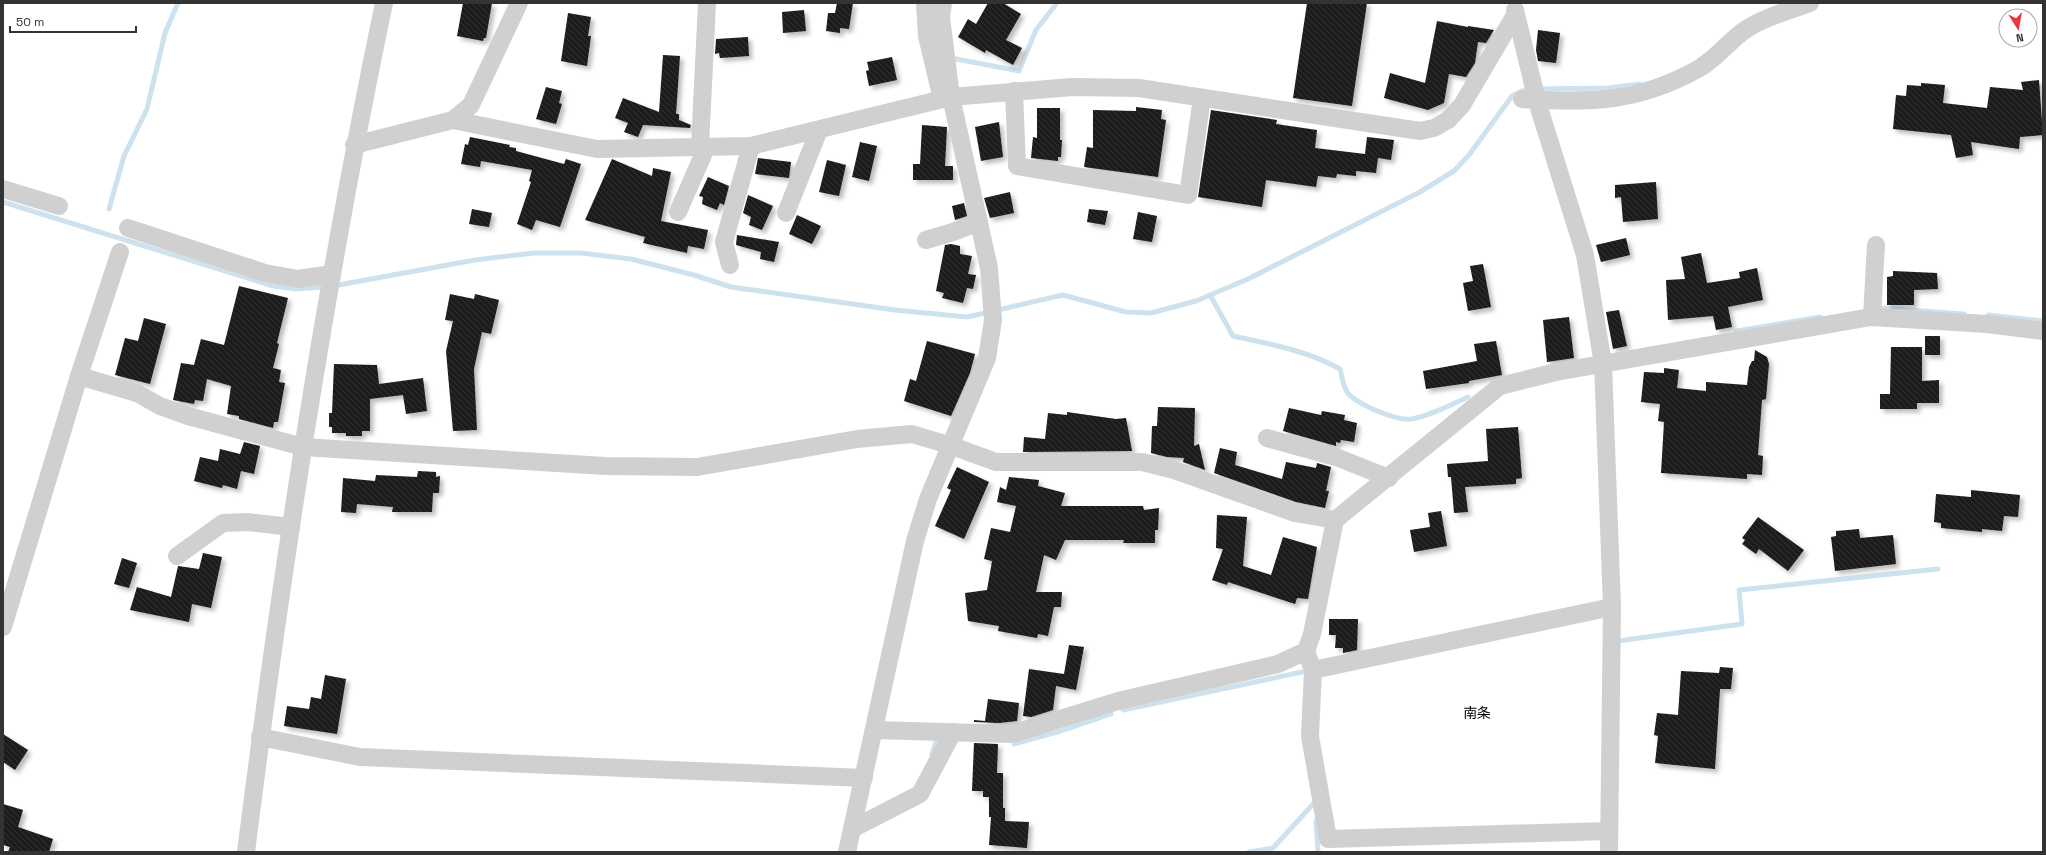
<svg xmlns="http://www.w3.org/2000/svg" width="2046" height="855" font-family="'Space Grotesk','Noto Sans JP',sans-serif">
  <defs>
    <pattern id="building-back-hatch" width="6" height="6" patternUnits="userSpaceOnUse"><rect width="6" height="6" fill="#1a1a1a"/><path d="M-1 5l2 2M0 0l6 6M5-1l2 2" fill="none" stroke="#333"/></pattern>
    <filter id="shadow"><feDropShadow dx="3.5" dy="3.5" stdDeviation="2" flood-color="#0004"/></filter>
  </defs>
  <rect width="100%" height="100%" fill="#fff"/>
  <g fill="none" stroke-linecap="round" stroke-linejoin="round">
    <g stroke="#cee1ee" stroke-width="5">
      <polyline points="951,58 1019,71 1036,30 1057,3"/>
      <polyline points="1538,89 1608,88 1640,84"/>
      <polyline points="3,202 273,286 295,289 326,287"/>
      <polyline points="109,209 124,156 147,109 165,33 178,3"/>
      <polyline points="333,286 475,260 534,253 581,253 631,259 694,275 731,287 895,310 967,317 1063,295 1126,312 1151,313 1196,301 1248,279 1420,192 1454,171 1469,155 1512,96 1526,89 1530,89"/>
      <path d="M1210 295 1233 336C1269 344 1306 350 1340 369 1342 375 1343 386 1347 392 1356 404 1396 421 1411 419 1430 416 1450 405 1468 397"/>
      <polyline points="1881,308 1964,314"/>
      <polyline points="1988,315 2043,321"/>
      <polyline points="1737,331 1820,317"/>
      <polyline points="1618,641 1742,624 1739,590 1938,569"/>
      <polyline points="1123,710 1302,672"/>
      <polyline points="1014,744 1061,731 1111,714"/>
      <polyline points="932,754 936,742"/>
      <polyline points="1316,821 1318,852"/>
      <polyline points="1249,852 1273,848 1315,802"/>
    </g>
  </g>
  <g fill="url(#building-back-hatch)" filter="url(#shadow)">
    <polygon points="463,3 492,3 486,38 484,38 483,41 457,36"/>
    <polygon points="837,3 853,3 849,29 840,28 840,33 826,31 828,13 835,13"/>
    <polygon points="988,3 1003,3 1021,14 1006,40 1022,48 1013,65 986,50 985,53 958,37 968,19 976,24"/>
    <polygon points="1307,3 1367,3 1352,106 1293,98"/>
    <polygon points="804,10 806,31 783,33 782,12"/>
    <polygon points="568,13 591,17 588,36 591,36 587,66 561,61"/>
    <polygon points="1437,21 1468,27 1468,26 1494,30 1486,43 1478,42 1475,63 1466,77 1449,74 1444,103 1428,110 1384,98 1390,73 1425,83"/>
    <polygon points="1538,30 1560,33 1556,63 1538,61 1536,50"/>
    <polygon points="748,37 749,56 720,58 719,53 715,54 716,39"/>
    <polygon points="663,55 680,56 676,114 679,114 679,120 691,125 690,128 643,125 638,137 624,132 628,123 615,118 623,98 659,112"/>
    <polygon points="892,57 897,80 869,86 866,71 869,70 867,62"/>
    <polygon points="2039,80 2043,135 2020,137 2019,149 1971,142 1973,155 1956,158 1951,135 1893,129 1896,95 1906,96 1907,85 1921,86 1921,83 1945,85 1943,103 1987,108 1990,87 2023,90 2021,82"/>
    <polygon points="546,87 562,91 559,103 562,104 556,124 536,119"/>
    <polygon points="1136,107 1162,110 1161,119 1166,120 1158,177 1084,167 1087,147 1093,148 1093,110 1136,111"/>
    <polygon points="1037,108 1060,108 1060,140 1062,140 1061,157 1058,157 1058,161 1031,158 1033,137 1037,138"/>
    <polygon points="1211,110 1277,120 1276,124 1317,130 1315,148 1365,154 1367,137 1394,140 1391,160 1378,158 1376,173 1356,171 1356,176 1337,174 1336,178 1318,176 1316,187 1266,180 1262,207 1198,197"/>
    <polygon points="999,122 1003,157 981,161 975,127"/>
    <polygon points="922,125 947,127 945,166 953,166 953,180 913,180 913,164 920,164"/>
    <polygon points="470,137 510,145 509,147 516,148 516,151 564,164 566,159 581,164 560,227 536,220 532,230 517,224 531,182 529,181 532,170 481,161 480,167 461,164 465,144 468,145"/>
    <polygon points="860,142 877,146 869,181 852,177"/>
    <polygon points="758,158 791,162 789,178 755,174"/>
    <polygon points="612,159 652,176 653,168 671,172 661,221 708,230 704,249 688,246 687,253 643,243 645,237 585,220"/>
    <polygon points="827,160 846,165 839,196 819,192"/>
    <polygon points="708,177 729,186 724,205 720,203 717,210 702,204 703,197 699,196"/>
    <polygon points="1656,182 1658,219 1623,222 1621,197 1615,198 1615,185"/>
    <polygon points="1010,192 1014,213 990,218 984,198"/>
    <polygon points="748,195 773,206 762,230 749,225 751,217 743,213"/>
    <polygon points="964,203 967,216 955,220 952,206"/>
    <polygon points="472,209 492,213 489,227 469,224"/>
    <polygon points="1089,209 1108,211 1105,225 1087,222"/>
    <polygon points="1138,212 1157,216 1152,242 1133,239"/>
    <polygon points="797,215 821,226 812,244 789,234"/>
    <polygon points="737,235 779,242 774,262 760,259 761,252 736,245"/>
    <polygon points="1626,238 1630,255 1601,262 1596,245"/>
    <polygon points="951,244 960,246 960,254 972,256 968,274 976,275 973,289 967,288 963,303 942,298 944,293 936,291 945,245"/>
    <polygon points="1701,253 1707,283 1740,278 1739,272 1757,268 1763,300 1728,307 1732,327 1716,330 1713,316 1668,320 1666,280 1685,279 1681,257"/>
    <polygon points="1483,264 1491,307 1468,311 1463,283 1473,281 1470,266"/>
    <polygon points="1893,271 1937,273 1938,289 1914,290 1914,305 1887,305 1887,277 1893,276"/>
    <polygon points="239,286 288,298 277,343 279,344 273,368 281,370 279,382 285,383 278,422 274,422 273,428 239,419 239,416 227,414 231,386 207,379 203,401 195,400 194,404 173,400 181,363 194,365 201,339 224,345"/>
    <polygon points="450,294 474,299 475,294 499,300 491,334 482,332 474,369 477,430 453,431 446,351 453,321 445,320"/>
    <polygon points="1619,310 1627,346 1613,349 1606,312"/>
    <polygon points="1569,317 1574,358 1547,362 1543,320"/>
    <polygon points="144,318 166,324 150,384 115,375 125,338 138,341"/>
    <rect x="1925" y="336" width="15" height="19"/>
    <polygon points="927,341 975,354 970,373 951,416 904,401 910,379 916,381"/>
    <polygon points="1496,341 1502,375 1469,381 1469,383 1426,389 1423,371 1477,361 1474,344"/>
    <polygon points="1891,347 1922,347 1922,381 1939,380 1939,403 1917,403 1917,409 1880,409 1880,394 1890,394"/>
    <polygon points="1755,350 1767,357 1769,364 1766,399 1762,400 1758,455 1763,456 1762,475 1747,474 1747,479 1661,473 1664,422 1658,421 1660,404 1641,402 1644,372 1664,373 1664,368 1679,370 1677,388 1706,391 1706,382 1747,385 1749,367 1752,361 1754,361"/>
    <polygon points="334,364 377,365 379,384 423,378 427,411 406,414 403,395 370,399 370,431 362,431 362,436 346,436 346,433 332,433 332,427 329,427 329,413 332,413"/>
    <polygon points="1158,407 1195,408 1194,446 1199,444 1205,470 1183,462 1184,458 1167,457 1151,453 1152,426 1157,426"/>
    <polygon points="1289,408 1321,415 1322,411 1345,415 1344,420 1357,423 1354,442 1341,440 1340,443 1336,442 1336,446 1283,431"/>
    <polygon points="1067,412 1116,419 1126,418 1132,451 1023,452 1024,437 1045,439 1048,413 1067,415"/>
    <polygon points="1518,427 1522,478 1516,479 1516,484 1465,487 1468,512 1454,513 1451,477 1448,477 1447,464 1488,461 1486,429"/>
    <polygon points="244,442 260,446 254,474 241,471 237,489 223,485 222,488 194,481 200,457 218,461 220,449 240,454"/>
    <polygon points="1220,448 1237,452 1235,465 1282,479 1286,462 1316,468 1317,463 1331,467 1326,491 1329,491 1325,508 1296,502 1214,473"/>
    <polygon points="957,467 989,482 964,539 935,526 951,490 947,488"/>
    <polygon points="418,471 436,472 436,477 440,476 439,493 433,493 432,512 392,512 393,507 357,504 356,513 341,512 343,478 375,481 376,475 417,477"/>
    <polygon points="1009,477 1039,480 1038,486 1065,493 1061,506 1143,506 1144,510 1159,508 1158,530 1155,530 1155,543 1123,543 1124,540 1065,540 1056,560 1044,555 1036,592 1062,592 1061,607 1054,607 1048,636 1038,634 1037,638 998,631 999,626 968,621 965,593 987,590 992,561 984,559 991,528 1010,532 1016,506 997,502 1000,487 1006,490"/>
    <polygon points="1971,490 2020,495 2018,517 2004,516 2002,531 1982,529 1982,532 1941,528 1941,523 1934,522 1936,494 1971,497"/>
    <polygon points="1441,511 1447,546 1414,552 1410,530 1430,527 1428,513"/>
    <polygon points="1217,515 1247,517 1243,566 1271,575 1283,537 1317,547 1308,599 1297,598 1295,604 1228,582 1227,585 1212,580 1223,549 1216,548"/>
    <polygon points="1758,517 1804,550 1788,571 1759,549 1756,554 1742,544 1745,540 1742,538"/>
    <polygon points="1859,529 1860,538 1893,535 1896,564 1835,571 1831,537 1836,536 1836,531"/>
    <polygon points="203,553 222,557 211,608 192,604 189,622 130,610 137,587 171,597 178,566 199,569"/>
    <polygon points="122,558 137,563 129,588 114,584"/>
    <polygon points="1329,619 1358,619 1357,650 1343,653 1343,648 1335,648 1336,635 1329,635"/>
    <polygon points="1069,645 1084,647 1076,690 1056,686 1053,710 1031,717 1023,716 1029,669 1064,674"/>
    <polygon points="1720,667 1733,668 1731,689 1720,689 1715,769 1655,763 1658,736 1654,735 1657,713 1678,715 1681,671 1719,673"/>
    <polygon points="325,675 346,679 337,734 284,726 287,706 309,709 311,697 321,699"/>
    <polygon points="988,699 1019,703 1017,721 999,723 974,722 974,720 985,721"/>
    <polygon points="3,734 28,750 15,770 3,762"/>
    <polygon points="974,743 998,744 997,773 1003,773 1003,808 1005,808 1005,821 1029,822 1027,848 989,845 991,817 989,817 989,797 983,797 983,791 972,791"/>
    <polygon points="3,804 23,810 18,827 53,839 49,852 8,852 10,847 3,845"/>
  </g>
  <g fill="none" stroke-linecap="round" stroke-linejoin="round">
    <g stroke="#d0d0d0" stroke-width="18">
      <polyline points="925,3 927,36 940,91"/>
      <polyline points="1515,10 1532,80"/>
      <polyline points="1014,91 1017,166 1188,195 1202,98"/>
      <path d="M1522 99C1589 103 1637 103 1698 69 1716 59 1729 41 1745 30 1762 18 1790 10 1810 3"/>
      <polyline points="1540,111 1585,255 1603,364 1612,607 1609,852"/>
      <polyline points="453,120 597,149 751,146 951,97 1072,87 1139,88 1420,131 1434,128 1448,120 1462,105 1515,15"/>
      <polyline points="354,145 453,120 471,105 519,3"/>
      <polyline points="700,146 707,3"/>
      <polyline points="3,189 59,206"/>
      <polyline points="678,212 707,146"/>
      <polyline points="786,213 819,130"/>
      <polyline points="128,228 265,273 298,279 332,274"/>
      <polyline points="926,240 953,232 979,222"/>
      <polyline points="730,265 724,242 751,146"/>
      <polyline points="1872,317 1876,245"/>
      <polyline points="79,376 137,393 160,406 188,416 303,447 605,466 697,467 857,439 912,434 952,446 996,462 1142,462 1174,470 1295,513 1335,520"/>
      <polyline points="1267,438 1336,457 1389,478"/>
      <polyline points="177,556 223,523 247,522 291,527"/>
      <polyline points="3,627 79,376 120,252"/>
      <polyline points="1313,670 1612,607"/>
      <polyline points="875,730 1012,734 1118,701 1278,664 1306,651"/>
      <polyline points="260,737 360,757 864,778"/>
      <polyline points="852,829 920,794 953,732"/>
      <polyline points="1608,831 1328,839 1310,736 1313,670 1306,651 1312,634 1335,520 1500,386 1556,372 1871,317 1987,324 2043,331"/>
      <path d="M246 852C282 567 325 284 384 3"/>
      <polyline points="847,852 915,541 928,499 987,358 993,320 989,268 951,97 941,17 943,3"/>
    </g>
    <polyline stroke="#d0d0d0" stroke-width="18" points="1532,80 1540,111"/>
  </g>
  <g text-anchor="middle" stroke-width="4" stroke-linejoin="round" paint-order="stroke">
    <g font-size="14" fill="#000" stroke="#fff">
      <text x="1477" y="718">南条</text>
    </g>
  </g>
  <rect width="2046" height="855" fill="none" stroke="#333333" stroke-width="8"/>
  <g transform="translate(2018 28) rotate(169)"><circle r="19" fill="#ffffff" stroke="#adadad"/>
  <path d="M0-3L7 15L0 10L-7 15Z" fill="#e9363c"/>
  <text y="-6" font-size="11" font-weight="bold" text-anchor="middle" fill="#333333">N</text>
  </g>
  <path d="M10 26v6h126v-6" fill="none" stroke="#333333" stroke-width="2"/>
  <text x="16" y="26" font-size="12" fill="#333333" stroke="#ffffff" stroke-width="3" paint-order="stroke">50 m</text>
</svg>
